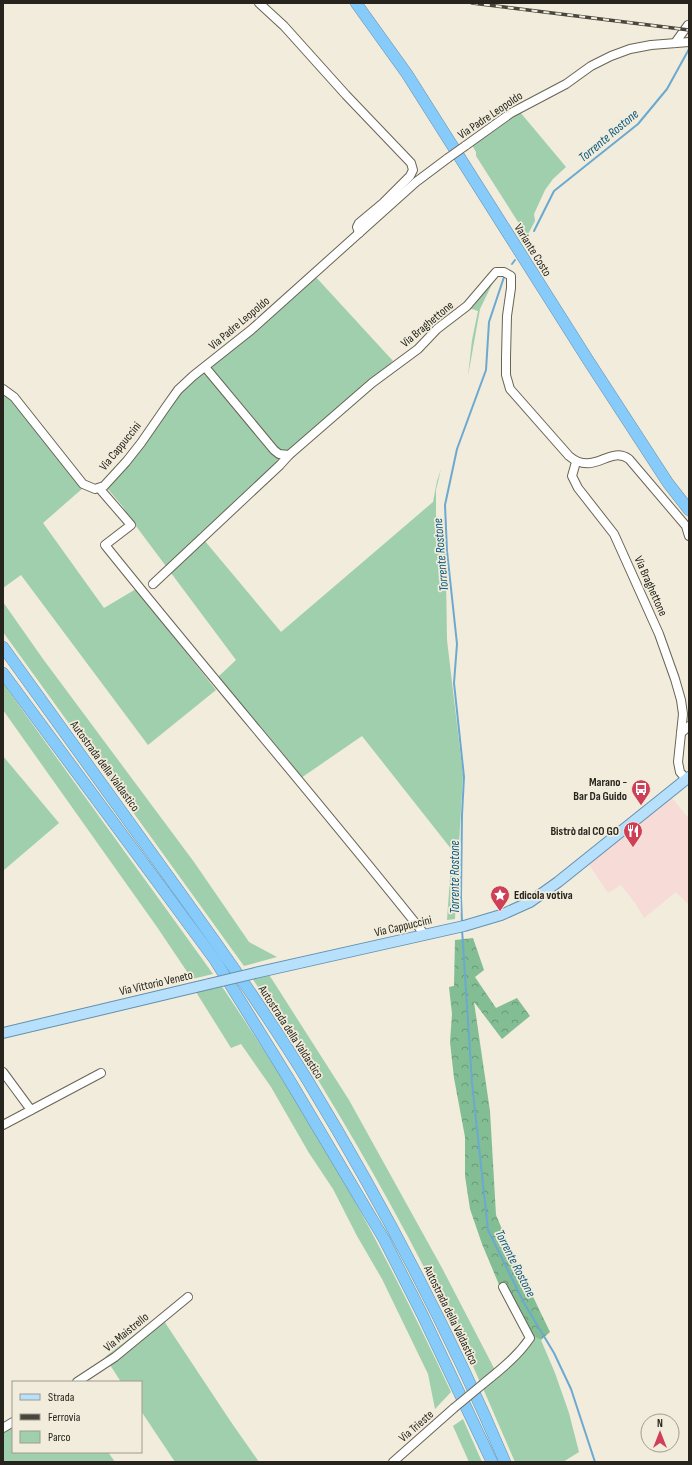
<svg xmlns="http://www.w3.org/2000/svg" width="692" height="1465" font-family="'Sofia Sans Condensed',sans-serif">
  <defs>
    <pattern id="forest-crowns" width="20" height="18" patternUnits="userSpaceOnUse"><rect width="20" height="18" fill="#82bd93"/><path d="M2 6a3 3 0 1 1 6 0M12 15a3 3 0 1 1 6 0" fill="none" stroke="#6a9977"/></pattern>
  </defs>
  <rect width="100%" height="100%" fill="#f1ecdb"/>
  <polygon fill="#f6dbd7" points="671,797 689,819 689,905 676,892 644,918 636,904 621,885 608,893 588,863"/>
  <g fill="#9fcfac">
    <polygon points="520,112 566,167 553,179 545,190 534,214 535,221 527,236 476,156 476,152 472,145"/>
    <polygon points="499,270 480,309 468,376 472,340 478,311 472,309 459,309"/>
    <polygon points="314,275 393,361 199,534 281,632 433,502 437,481 441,469 436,490 436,516 443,537 446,543 446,574 447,640 463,775 457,878 455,919 447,920 452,850 362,736 301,778 268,743 218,677 236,660 127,514 123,507 107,488 178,394"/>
    <polygon points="3,391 11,398 83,488 43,523 104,608 136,589 216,690 148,745 21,575 3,588"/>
    <polygon points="3,602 43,659 194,862 249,942 277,957 244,966 3,632"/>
    <path d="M3 683C72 780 143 876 213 974L192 979 157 927 3 710Z"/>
    <polygon points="3,756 59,823 4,870 3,868"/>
    <path d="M268 973 349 1100 442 1268 496 1372 514 1355 529 1332 541 1340 555 1373 569 1413 579 1452 563 1462H515C497 1421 480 1380 461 1341 400 1215 330 1093 252 978Z"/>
    <path d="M221 985C264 1050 307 1115 345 1183 383 1252 418 1321 451 1392L435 1409 428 1374 382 1279 357 1236 333 1189 309 1153 271 1087 241 1044 231 1048 196 992Z"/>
    <polygon points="160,1315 231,1422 259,1462 175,1462 141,1411 141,1382 121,1382 105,1357"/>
    <polygon points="463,1419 482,1462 469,1462 453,1426"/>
    <polygon points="13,1425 13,1452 108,1452 115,1462 3,1462 3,1431"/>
  </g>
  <polygon fill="url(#forest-crowns)" points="473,938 484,970 475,977 496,1008 517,998 530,1016 502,1039 474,1002 490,1111 496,1215 514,1257 550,1332 541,1340 530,1334 500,1287 482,1244 470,1209 465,1176 465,1137 454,1078 450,1042 452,1014 449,987 454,986 455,940"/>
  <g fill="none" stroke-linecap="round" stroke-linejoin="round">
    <g stroke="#6ca9d1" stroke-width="2">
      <polyline points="534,231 554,191 638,124 667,89 689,49"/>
      <polyline points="525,243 529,239"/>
      <polyline points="512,264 515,260"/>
      <polyline points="462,922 461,897 462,815 464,777 454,683 457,644 447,551 445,505 457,449 486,370 489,322 504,277"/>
      <polyline points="462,929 472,1083 488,1230 524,1303 554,1353 571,1389 595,1462"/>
    </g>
    <g stroke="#696455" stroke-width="10">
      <g id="minor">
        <polyline points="259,3 284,26 346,95 411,163 413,170 410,176 383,203 359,223 357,227 359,233"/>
        <polyline points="675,43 688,25"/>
        <polyline points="465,146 511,113 566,84 591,66 611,56 630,49 651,45 689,42"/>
        <path d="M205 367 274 450 279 454 289 455 372 383 418 349 437 329 467 306 496 272H504L511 276V288L507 316 506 357V375L510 389 569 456C594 477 609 445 629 459L686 526 689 536"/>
        <polyline points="3,389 14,397 83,484 95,489 104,486 126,462 141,443 168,404 178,390 193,376 251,330 416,182 448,158"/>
        <polyline points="576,462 572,476 578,488 614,534 659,634 675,679 681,700 683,714 678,762 680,772 686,779"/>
        <path d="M99 488 131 525 105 545C210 676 320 803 425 935"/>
        <polyline points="153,584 280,465 289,455"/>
        <polyline points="681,733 689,726"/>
        <polyline points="3,1072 31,1110"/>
        <polyline points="3,1125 101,1073"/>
        <polyline points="77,1382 115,1357 188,1297"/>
        <path d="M483 1384C500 1370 517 1357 530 1338L503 1287"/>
        <polyline points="3,1428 13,1422"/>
        <polyline points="393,1462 454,1408"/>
      </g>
    </g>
    <g stroke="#6591ad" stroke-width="12">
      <g id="major">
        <polyline points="255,973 464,926 501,915 530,902 558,882 689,777"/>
        <polyline points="3,1033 209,984"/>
      </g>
    </g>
    <g stroke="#6591ad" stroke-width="12">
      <g id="highway">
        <polyline points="356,3 407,74 588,360 668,483 689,510"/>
        <path d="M3 647C55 719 107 791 158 862 210 934 262 1006 308 1081 382 1203 449 1330 505 1462"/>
        <polyline points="3,673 215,960 290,1081 384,1239 422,1314 492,1462"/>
      </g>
    </g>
    <use href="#minor" stroke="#fff" stroke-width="8"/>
    <use href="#major" stroke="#b7e0fc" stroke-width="10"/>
    <use href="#highway" stroke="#87cbfa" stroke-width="11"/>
    <g stroke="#49463d" stroke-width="3.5">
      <polyline id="rail" points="472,3 689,30"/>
    </g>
    <use href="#rail" stroke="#f1ecdb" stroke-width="2" stroke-dasharray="6" stroke-linecap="butt"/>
    <g stroke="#696455" stroke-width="10" stroke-linecap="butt">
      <g id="minor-bridge">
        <polyline points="448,158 465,146"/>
        <polyline points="454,1408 483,1384"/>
      </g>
    </g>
    <g stroke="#6591ad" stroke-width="12" stroke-linecap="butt">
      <polyline id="major-bridge" points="209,984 255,973"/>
    </g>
    <use href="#minor-bridge" stroke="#fff" stroke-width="8"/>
    <use href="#major-bridge" stroke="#b7e0fc" stroke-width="10"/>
  </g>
  <defs>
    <g id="bus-pin" transform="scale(1)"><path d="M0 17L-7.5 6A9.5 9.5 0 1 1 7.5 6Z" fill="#cf3f57" stroke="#f1ecdb"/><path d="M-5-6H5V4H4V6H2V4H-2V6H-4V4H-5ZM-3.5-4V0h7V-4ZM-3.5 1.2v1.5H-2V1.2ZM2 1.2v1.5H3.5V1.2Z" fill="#fff"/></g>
    <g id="restaurant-pin" transform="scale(1)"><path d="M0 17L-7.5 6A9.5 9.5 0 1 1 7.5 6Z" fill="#cf3f57" stroke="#f1ecdb"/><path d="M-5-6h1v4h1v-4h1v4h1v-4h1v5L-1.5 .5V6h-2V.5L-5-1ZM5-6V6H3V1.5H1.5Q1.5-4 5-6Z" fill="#fff"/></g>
    <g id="sight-pin" transform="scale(1)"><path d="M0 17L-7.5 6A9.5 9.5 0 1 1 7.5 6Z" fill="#cf3f57" stroke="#f1ecdb"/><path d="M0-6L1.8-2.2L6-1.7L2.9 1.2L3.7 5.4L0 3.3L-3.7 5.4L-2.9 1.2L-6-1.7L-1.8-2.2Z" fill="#fff"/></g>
  </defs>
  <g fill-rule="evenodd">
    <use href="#bus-pin" x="641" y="789"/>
    <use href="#restaurant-pin" x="633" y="831"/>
    <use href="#sight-pin" x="500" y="895"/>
  </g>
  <g text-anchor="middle" stroke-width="3.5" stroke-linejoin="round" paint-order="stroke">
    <g font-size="12" fill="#26241d" stroke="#f1ecdb">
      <text transform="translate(490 115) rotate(-34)" y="4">Via Padre Leopoldo</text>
      <text transform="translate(533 250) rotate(58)" y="4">Variante Costo</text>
      <text transform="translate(239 323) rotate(-40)" y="4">Via Padre Leopoldo</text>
      <text transform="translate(427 324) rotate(-40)" y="4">Via Braghettone</text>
      <text transform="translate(120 446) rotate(-51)" y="4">Via Cappuccini</text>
      <text transform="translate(651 586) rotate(66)" y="4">Via Braghettone</text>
      <text transform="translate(105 766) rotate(54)" y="4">Autostrada della Valdastico</text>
      <text transform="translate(403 926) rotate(-13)" y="4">Via Cappuccini</text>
      <text transform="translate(156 983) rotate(-13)" y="4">Via Vittorio Veneto</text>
      <text transform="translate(291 1032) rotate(57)" y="4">Autostrada della Valdastico</text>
      <text transform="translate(451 1315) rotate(64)" y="4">Autostrada della Valdastico</text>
      <text transform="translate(126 1332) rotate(-39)" y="4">Via Maistrello</text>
      <text transform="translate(416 1426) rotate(-41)" y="4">Via Trieste</text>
    </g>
    <g font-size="12" font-weight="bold" fill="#26241d" stroke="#f1ecdb" text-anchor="end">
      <text x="627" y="786">Marano -<tspan x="627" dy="14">Bar Da Guido</tspan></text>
      <text x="619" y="835">Bistrò dal CO GO</text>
      <text x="514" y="899" text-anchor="start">Edicola votiva</text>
    </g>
    <g font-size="13" font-style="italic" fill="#0b597f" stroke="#f1ecdb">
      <text transform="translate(608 135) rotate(-40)" y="5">Torrente Rostone</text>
      <text transform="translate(440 555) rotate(-95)" y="5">Torrente Rostone</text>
      <text transform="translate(454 877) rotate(-90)" y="5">Torrente Rostone</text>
      <text transform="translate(516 1263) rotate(63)" y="5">Torrente Rostone</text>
    </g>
  </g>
  <rect width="692" height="1465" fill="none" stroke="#26241d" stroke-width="8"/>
  <rect x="12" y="1381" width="130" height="72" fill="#f1ecdb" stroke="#a09c8f"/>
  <rect x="20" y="1394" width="20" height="6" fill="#b7e0fc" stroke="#a09c8f"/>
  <text x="48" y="1401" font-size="12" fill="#26241d">Strada</text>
  <rect x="20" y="1414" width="20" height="6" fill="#49463d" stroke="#a09c8f"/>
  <text x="48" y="1421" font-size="12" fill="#26241d">Ferrovia</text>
  <rect x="20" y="1431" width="20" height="12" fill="#9fcfac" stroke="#a09c8f"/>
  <text x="48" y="1441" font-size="12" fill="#26241d">Parco</text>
  <g transform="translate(660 1433)"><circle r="19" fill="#f1ecdb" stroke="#a09c8f"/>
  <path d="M0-3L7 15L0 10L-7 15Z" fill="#cf3f57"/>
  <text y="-6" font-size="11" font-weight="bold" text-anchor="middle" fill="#26241d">N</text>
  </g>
</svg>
